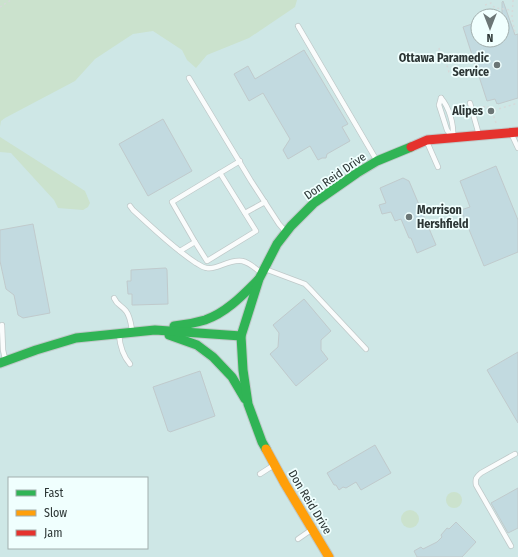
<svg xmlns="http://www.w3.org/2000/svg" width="518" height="557" font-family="'Fira Sans Condensed',sans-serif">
  <rect width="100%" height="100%" fill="#e1eeee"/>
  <path fill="#cee7e6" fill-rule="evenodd" d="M154 0H518V557H0V86ZM478 16H502V40H478ZM9 478H147V548H9Z"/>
  <g fill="#cbe2cd">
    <polygon points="0,0 297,0 295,7 249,38 207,55 196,68 187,60 182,50 153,31 133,34 95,59 75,81 5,118 1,121 0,127"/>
    <polygon points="0,137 85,191 90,203 88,207 83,210 58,208 54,200 11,153 0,152"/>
    <circle cx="454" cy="500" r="8"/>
    <circle cx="410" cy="519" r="9"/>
  </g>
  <g fill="#c2dae0" stroke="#c0cacc">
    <polygon points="503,1 515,35 518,34 518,98 498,104 498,103 497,104 495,99 487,101 463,27 478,22 478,40 502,40 502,2"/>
    <polygon points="304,50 348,124 342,127 350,141 327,154 326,158 322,158 318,160 310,146 288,159 283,150 290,139 263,93 249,101 234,74 248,66 255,79"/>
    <polygon points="163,119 192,171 148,196 119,144"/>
    <polygon points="496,166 518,220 518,252 484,266 461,210 470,207 460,181"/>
    <polygon points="403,178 409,181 436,245 417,253 411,238 409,238 401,219 395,221 391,212 382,214 379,205 386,203 380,188"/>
    <polygon points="33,224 50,313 23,318 18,315 14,295 6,289 0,261 0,230"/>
    <polygon points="165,268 166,268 167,270 168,304 134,305 132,305 132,294 128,294 127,281 131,281 131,270"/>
    <polygon points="304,299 331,331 321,340 321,350 328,359 296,386 270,354 278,347 279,333 273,325"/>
    <polygon points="518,352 518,423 487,370"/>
    <polygon points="200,371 215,416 170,432 169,431 168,431 164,419 153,387"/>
    <polygon points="375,445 391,473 361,490 356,482 346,488 343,487 339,490 336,485 334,485 327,473"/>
    <polygon points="518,488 518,528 508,533 491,503"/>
    <polygon points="456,522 476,542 462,557 417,557 414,551 421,547 423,549 437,542 442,537 441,535 447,528 449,529"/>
  </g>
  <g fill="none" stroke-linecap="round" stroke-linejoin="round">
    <g stroke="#bfc9c9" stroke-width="6">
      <g id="lane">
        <polyline points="298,26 377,161"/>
        <polyline points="189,78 251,181 279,224 285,231"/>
        <polyline points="441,98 439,105 447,130 451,135"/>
        <path d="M441 98C449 107 454 124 453 137"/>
        <polyline points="470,103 479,135"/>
        <polyline points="512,135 518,148"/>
        <polyline points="427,142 438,167"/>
        <polygon points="220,173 256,231 207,261 195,242 172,202"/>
        <polyline points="220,173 240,161"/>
        <path d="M130 206 133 210C153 228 173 248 196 263 200 265 203 268 207 268 212 269 217 267 222 265 240 258 245 259 260 272"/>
        <polyline points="245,213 265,202"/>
        <polyline points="180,251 195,242"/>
        <polyline points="265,269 305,284 310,289 366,349"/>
        <path d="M114 298C117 305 121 305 126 311 130 316 131 324 132 330"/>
        <polyline points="2,325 3,350 5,359"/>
        <path d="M119 335C120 346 123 356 130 364"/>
        <polyline points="260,474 274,465"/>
        <polyline points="298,539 311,530"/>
        <path d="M511 546 476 485C475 479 476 477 481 473L515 454"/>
      </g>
    </g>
    <g stroke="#bfc9c9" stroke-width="11">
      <g id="fast">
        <path d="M174 326C184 325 195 323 205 320 226 313 243 295 258 280"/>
        <polyline points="169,335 197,345 213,357 232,377 245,399"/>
        <polyline points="0,363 36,350 76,338 155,330 241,336"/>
        <polyline points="266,449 262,442 248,404 243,370 241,336 259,279 277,244 291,226 314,203 357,173 377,161 411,147"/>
      </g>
    </g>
    <g stroke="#bfc9c9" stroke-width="11">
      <polyline id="slow" points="266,449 285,484 329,557"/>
    </g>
    <g stroke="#bfc9c9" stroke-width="11">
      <polyline id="jam" points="411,147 427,140 518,132"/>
    </g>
    <g stroke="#d6dada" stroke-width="1.5" stroke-dasharray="2 3" stroke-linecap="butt">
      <polyline points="513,0 512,18 515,33"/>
      <polyline points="485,5 491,3 495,8 504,9 512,10"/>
      <polyline points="0,7 11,0"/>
      <polyline points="439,48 440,53 444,56 449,72 462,72"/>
      <polyline points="478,108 487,106 492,111"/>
      <polyline points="496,123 492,111 518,103"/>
    </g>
    <use href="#lane" stroke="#fafcfc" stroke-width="4.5"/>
    <use href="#fast" stroke="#30b455" stroke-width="9"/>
    <use href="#slow" stroke="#ff9f0a" stroke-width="9"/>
    <use href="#jam" stroke="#e5322d" stroke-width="9"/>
  </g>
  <g fill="#6b7676" stroke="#f0fffe" stroke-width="1.5">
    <circle cx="497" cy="65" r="4"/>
    <circle cx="491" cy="111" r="4"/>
    <circle cx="409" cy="217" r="4"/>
  </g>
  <g text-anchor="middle" stroke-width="3.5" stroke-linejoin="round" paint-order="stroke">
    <g font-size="12" font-weight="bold" fill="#2c3635" stroke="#f0fffe" text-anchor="end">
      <text x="489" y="62">Ottawa Paramedic<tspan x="489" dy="14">Service</tspan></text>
      <text x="483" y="115">Alipes</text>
      <text x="417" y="214" text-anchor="start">Morrison<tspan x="417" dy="14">Hershfield</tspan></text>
    </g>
    <g font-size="12" fill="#2c3635" stroke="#f0fffe">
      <text transform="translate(335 176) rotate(-35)" y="4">Don Reid Drive</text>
      <text transform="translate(310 502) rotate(59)" y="4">Don Reid Drive</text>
    </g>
  </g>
  <rect x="8" y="477" width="140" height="72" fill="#f0fffe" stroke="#a2afae"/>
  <rect x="16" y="490" width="20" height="6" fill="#30b455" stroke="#a2afae"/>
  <text x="44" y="497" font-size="12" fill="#2c3635">Fast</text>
  <rect x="16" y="510" width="20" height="6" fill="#ff9f0a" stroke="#a2afae"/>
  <text x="44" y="517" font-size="12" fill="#2c3635">Slow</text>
  <rect x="16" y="530" width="20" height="6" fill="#e5322d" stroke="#a2afae"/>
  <text x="44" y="537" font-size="12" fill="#2c3635">Jam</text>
  <g transform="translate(490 28) rotate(180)"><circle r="19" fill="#f0fffe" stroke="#a2afae"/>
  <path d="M0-3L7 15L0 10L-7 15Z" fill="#6b7676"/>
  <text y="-6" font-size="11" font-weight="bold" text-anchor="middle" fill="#2c3635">N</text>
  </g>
</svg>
